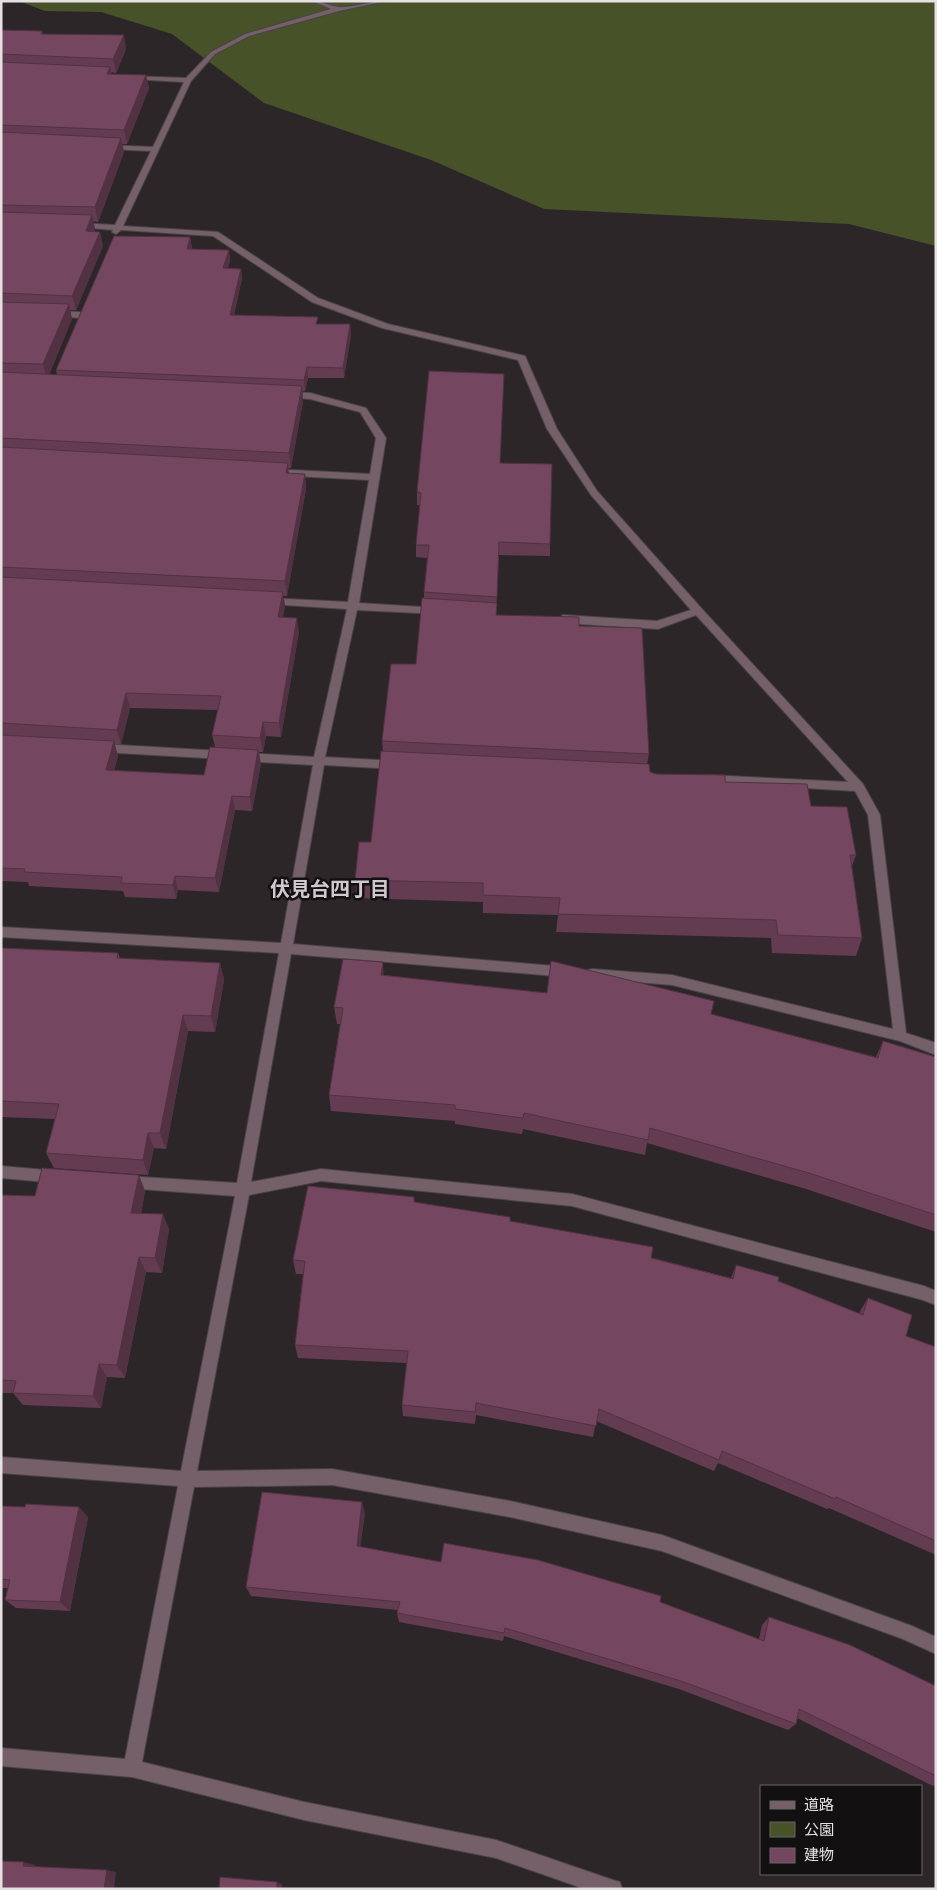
<svg xmlns="http://www.w3.org/2000/svg" width="937" height="1890" font-family="'Exo 2','Noto Sans JP',sans-serif">
  <rect width="100%" height="100%" fill="#2c2629"/>
  <polygon fill="#485228" points="19,1 936,1 936,246 849,224 544,209 431,160 264,103 172,34 101,12 45,11"/>
  <g fill="none" stroke-linecap="round" stroke-linejoin="round">
    <g stroke="#4a4447" stroke-width="2">
      <g id="minor">
        <path d="M312 1C322 1 330 6 339 7 351 8 371 1 386 1L339 11 249 36 215 54 191 81 123 226 218 232 318 298 388 324 525 356 557 429 597 491 702 609 863 784 880 815 906 1033 936 1043V1055L900 1041 672 985 588 978 586 974 588 970 592 969 672 975 893 1029 868 815 855 791 704 782 702 779 704 776 708 775 848 782 696 615 658 629 563 623 558 619 563 615 657 621 691 610 591 495 547 429 518 360 382 328 312 302 213 236 121 230 116 234 112 232 113 230 78 227 74 225 78 223 115 225 151 151 106 149 102 147 106 145 153 147 184 82 130 79 127 77 128 76 186 78 211 52 245 34 331 9Z"/>
        <polygon points="56,311 80,312 84,315 80,318 53,316 53,312"/>
        <polygon points="287,392 310,393 366,408 386,438 359,603 438,608 443,611 438,614 357,610 325,757 396,761 402,765 396,769 324,765 293,944 567,967 571,968 573,972 571,976 567,977 291,954 251,1182 321,1169 572,1194 924,1286 936,1291 936,1305 923,1300 572,1206 321,1181 249,1195 197,1471 332,1469 510,1501 662,1535 912,1626 936,1637 936,1654 903,1639 662,1551 510,1517 332,1485 194,1487 142,1762 304,1802 496,1840 613,1880 620,1882 622,1889 585,1889 496,1858 304,1820 132,1777 1,1766 1,1748 125,1759 178,1486 1,1473 1,1457 181,1471 235,1196 125,1188 120,1187 118,1182 120,1177 125,1176 237,1183 279,953 1,937 1,927 281,943 313,765 243,761 237,757 243,753 314,757 347,609 268,604 263,601 268,598 348,602 369,480 273,475 268,472 273,469 370,474 376,438 360,412 310,399 284,397 284,393"/>
        <polygon points="101,744 223,751 229,755 223,759 101,752 95,748"/>
        <polygon points="1,1166 57,1171 62,1173 64,1177 62,1181 57,1183 1,1178"/>
      </g>
    </g>
    <use href="#minor" fill="#75606a" fill-rule="evenodd"/>
  </g>
  <g fill="#643c52" fill-rule="evenodd">
    <path d="M1 30 42 31 43 34 126 49 116 73 111 72 112 74 146 75 149 88 127 144H122L124 152 98 222 93 221 95 229 94 232H100L103 246 76 310H70L72 319 49 375H57L56 370 190 237 192 249 229 250 230 260 228 268 241 269 242 279 234 315 318 324H350L351 335 344 378H308L305 391H302L303 401 291 468H288L289 474H305L306 489 287 596H283L285 606 283 617 299 632 281 737 266 736 263 752H259L261 764 252 811 235 810 219 892 178 890 176 899 125 897 123 891 29 886 28 882 1 881ZM130 708 218 710 212 735 215 747 204 775 114 771 118 756 114 744H121Z"/>
    <polygon points="501,463 550,544 550,556 499,555 496,615 579,626 649,754 647,764 650,772 656,774 725,782 811,806 856,855 852,866 862,938 856,956 772,953 771,938 556,932 558,915 483,913 483,902 357,898 355,880 371,842 383,751 382,741 416,664 424,598 424,592 427,558 416,557 416,545 420,505 417,505 417,492"/>
    <polygon points="1,948 118,953 120,958 220,963 224,980 215,1032 188,1031 166,1149 154,1148 148,1175 54,1168 46,1153 55,1119 1,1117"/>
    <polygon points="384,975 711,1014 876,1057 883,1041 936,1057 936,1232 803,1188 647,1143 645,1155 523,1129 522,1134 455,1124 455,1121 331,1111 329,1095 340,1024 337,1024 334,1007"/>
    <polygon points="145,1191 141,1214 169,1229 162,1273 146,1272 125,1378 107,1377 101,1408 23,1405 13,1393 1,1393 1,1195 35,1196"/>
    <polygon points="414,1197 415,1202 510,1221 731,1278 736,1265 859,1314 860,1311 868,1298 906,1336 936,1347 936,1555 829,1508 827,1509 718,1463 714,1471 596,1421 593,1437 476,1415 475,1424 403,1416 402,1405 407,1363 298,1358 295,1345 303,1274 296,1274 293,1260"/>
    <polygon points="1,1506 88,1517 70,1611 16,1608 5,1600 8,1588 1,1588"/>
    <polygon points="365,1513 360,1547 660,1602 759,1639 762,1625 769,1617 936,1686 936,1784 933,1786 797,1718 796,1724 788,1730 679,1689 504,1636 503,1641 399,1622 397,1613 398,1610 251,1596 246,1587"/>
  </g>
  <g fill="#513142">
    <polygon points="124,35 126,49 116,73 113,59"/>
    <polygon points="110,67 113,80 107,74"/>
    <polygon points="146,75 149,88 127,144 124,130"/>
    <polygon points="121,138 124,152 98,222 95,207"/>
    <polygon points="92,215 95,229 89,246 86,231"/>
    <polygon points="100,232 103,246 76,310 72,296"/>
    <polygon points="190,237 192,248 188,259 187,249"/>
    <polygon points="229,250 230,260 225,279 223,268"/>
    <polygon points="241,269 242,279 231,325 230,315"/>
    <polygon points="69,304 72,319 47,379 43,364"/>
    <polygon points="350,324 351,335 344,378 343,368"/>
    <polygon points="307,367 308,378 305,391 304,380"/>
    <polygon points="302,386 303,401 291,468 289,453"/>
    <polygon points="288,463 289,478 286,473"/>
    <polygon points="305,474 306,489 287,596 285,581"/>
    <polygon points="283,592 285,606 280,632 278,617"/>
    <polygon points="297,618 299,632 281,737 279,723"/>
    <polygon points="126,693 130,708 121,744 117,730"/>
    <polygon points="263,722 266,736 263,752 260,738"/>
    <polygon points="114,741 118,756 111,785 106,770"/>
    <polygon points="258,750 261,764 252,811 250,797"/>
    <polygon points="232,796 235,810 219,892 215,878"/>
    <polygon points="175,876 178,890 176,899 173,885"/>
    <polygon points="383,962 384,979 381,975"/>
    <polygon points="220,963 224,980 215,1032 211,1016"/>
    <polygon points="183,1015 188,1031 166,1149 160,1133"/>
    <polygon points="148,1133 154,1148 148,1175 143,1160"/>
    <polygon points="139,1175 145,1191 138,1229 131,1213"/>
    <polygon points="163,1214 169,1229 162,1273 155,1258"/>
    <polygon points="139,1257 146,1272 125,1378 117,1365"/>
    <polygon points="99,1364 107,1377 101,1408 93,1396"/>
    <polygon points="362,1502 365,1513 359,1556 357,1546"/>
    <polygon points="79,1507 88,1517 70,1611 60,1602"/>
    <polygon points="24,1862 35,1865 35,1869 23,1866"/>
    <polygon points="107,1870 116,1872 114,1889 104,1889"/>
    <polygon points="277,1882 282,1884 282,1889 277,1889"/>
  </g>
  <g fill="#74465f" stroke="#513142">
    <polygon points="1,30 42,31 41,34 124,35 113,59 1,54"/>
    <polygon points="1,62 110,67 107,74 146,75 124,130 1,125"/>
    <polygon points="1,132 121,138 95,207 1,205"/>
    <polygon points="1,212 92,215 86,231 100,232 72,296 1,293"/>
    <polygon points="114,236 190,237 187,249 229,250 223,268 241,269 230,315 318,317 316,324 350,324 343,368 307,367 304,380 56,370"/>
    <polygon points="1,302 69,304 43,364 1,363"/>
    <polygon points="429,371 504,374 500,463 552,464 550,544 499,542 497,597 424,592 429,545 416,545 421,493 417,492"/>
    <polygon points="1,372 302,386 289,453 1,438"/>
    <polygon points="1,447 288,463 286,473 305,474 285,581 1,567"/>
    <polygon points="1,577 283,592 278,617 297,618 279,723 263,722 260,738 212,735 221,696 126,693 117,730 1,723"/>
    <polygon points="422,598 497,603 496,615 579,617 579,626 642,628 649,754 382,741 391,664 416,664"/>
    <polygon points="1,735 114,741 106,770 204,775 210,747 258,750 250,797 232,796 215,878 175,876 173,885 121,883 122,877 24,872 25,869 1,868"/>
    <polygon points="381,751 649,764 650,772 656,774 725,775 725,782 807,784 811,806 847,807 856,855 850,855 862,938 778,935 776,920 558,914 560,898 483,895 483,883 355,880 359,842 371,842"/>
    <polygon points="1,948 118,953 117,958 220,963 211,1016 183,1015 160,1133 148,1133 143,1160 46,1153 59,1104 1,1101"/>
    <polygon points="343,959 383,962 381,975 547,993 551,961 714,1001 711,1014 878,1058 883,1041 936,1057 936,1215 809,1173 650,1128 648,1140 524,1113 523,1118 455,1109 455,1105 329,1095 343,1008 334,1007"/>
    <polygon points="42,1168 139,1175 131,1213 163,1214 155,1258 139,1257 117,1365 99,1364 93,1396 13,1393 16,1381 1,1380 1,1195 35,1196"/>
    <polygon points="308,1186 414,1197 414,1202 510,1217 510,1221 653,1247 651,1258 733,1279 736,1265 779,1277 778,1281 863,1315 868,1298 912,1315 906,1336 936,1347 936,1541 836,1497 835,1499 722,1451 719,1460 599,1409 596,1426 476,1403 475,1412 402,1405 408,1351 295,1345 305,1261 293,1260"/>
    <polygon points="262,1492 362,1502 357,1546 441,1562 444,1543 538,1560 661,1596 660,1602 764,1641 769,1617 850,1645 936,1686 936,1776 799,1709 796,1724 684,1682 505,1628 504,1633 397,1613 400,1602 246,1587"/>
    <polygon points="26,1504 79,1507 60,1602 5,1600 10,1580 1,1579 1,1506 25,1507"/>
    <polygon points="1,1861 24,1862 23,1866 107,1870 104,1889 1,1889"/>
    <polygon points="220,1877 277,1882 277,1889 219,1889"/>
  </g>
  <g text-anchor="middle" stroke-width="5" stroke-linejoin="round" paint-order="stroke">
    <g font-size="20" font-weight="bold" fill="#d0c8cc" stroke="#131012">
      <text x="330" y="896">伏見台四丁目</text>
    </g>
  </g>
  <rect width="937" height="1890" fill="none" stroke="#e5e1e3" stroke-width="5"/>
  <rect x="760" y="1785" width="162" height="90" fill="#131012" stroke="#676466"/>
  <rect x="770" y="1801" width="25" height="8" fill="#75606a" stroke="#676466"/>
  <text x="804" y="1810" font-size="15" fill="#e5e1e3">道路</text>
  <rect x="770" y="1822" width="25" height="15" fill="#485228" stroke="#676466"/>
  <text x="804" y="1835" font-size="15" fill="#e5e1e3">公園</text>
  <rect x="770" y="1848" width="25" height="15" fill="#74465f" stroke="#676466"/>
  <text x="804" y="1860" font-size="15" fill="#e5e1e3">建物</text>
</svg>
